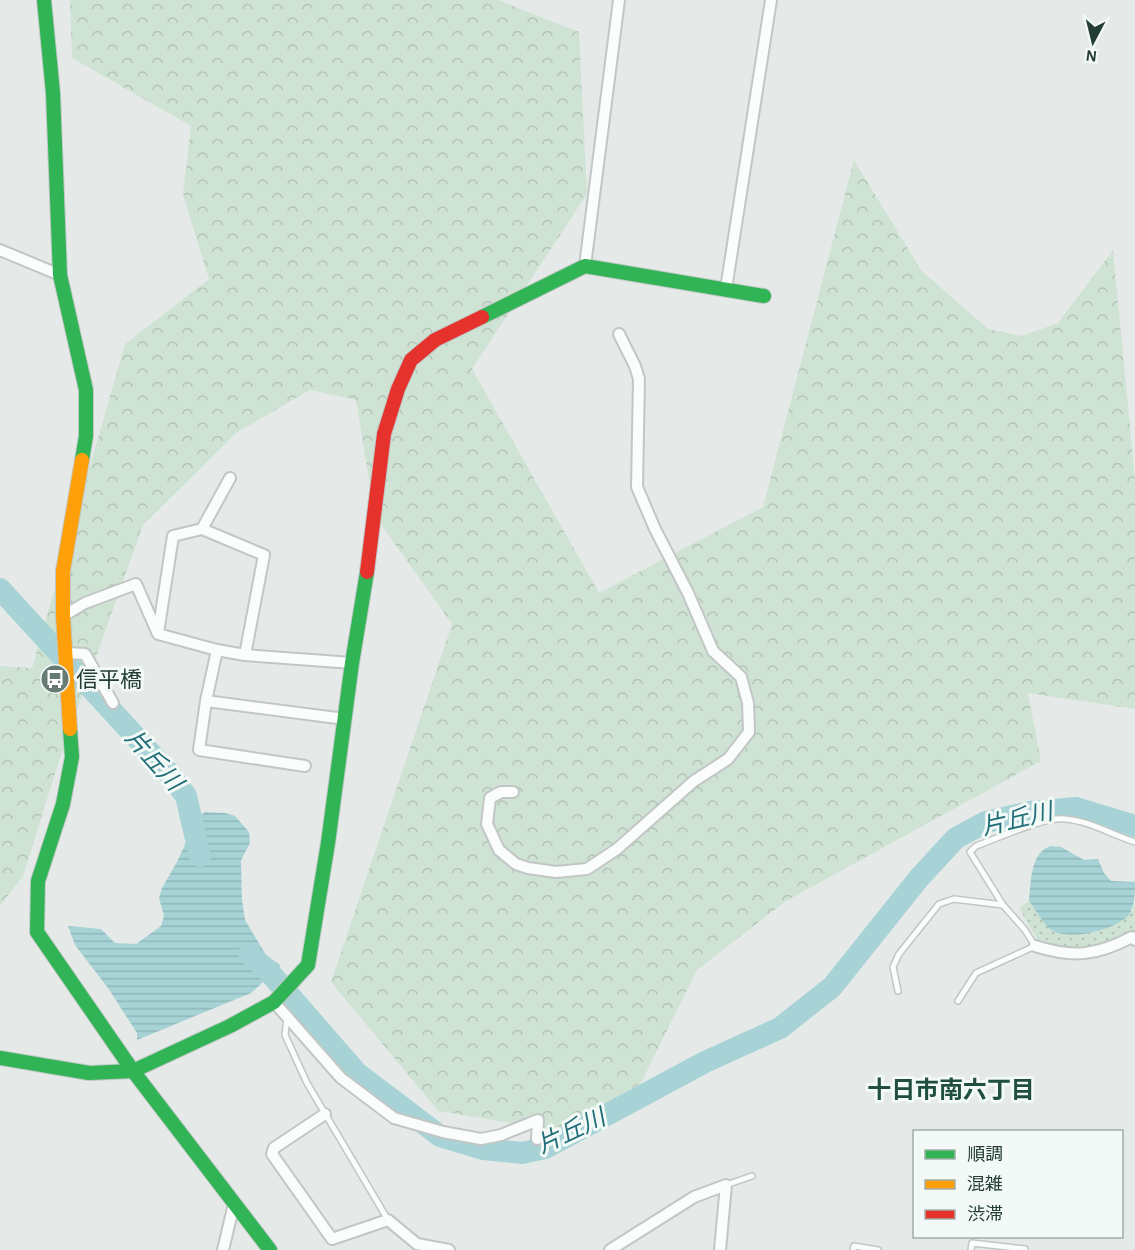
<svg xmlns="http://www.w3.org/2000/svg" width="1135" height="1250" font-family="'Alegreya Sans','Noto Sans JP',sans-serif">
  <defs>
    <pattern id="grass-dots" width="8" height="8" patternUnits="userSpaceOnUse" patternTransform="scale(1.5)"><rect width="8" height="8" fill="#cfe3d4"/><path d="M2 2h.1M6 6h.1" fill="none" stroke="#b1c4b7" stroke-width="1.8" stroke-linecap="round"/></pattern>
    <pattern id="forest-crowns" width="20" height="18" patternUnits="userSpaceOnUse" patternTransform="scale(1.5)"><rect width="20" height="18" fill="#cfe3d4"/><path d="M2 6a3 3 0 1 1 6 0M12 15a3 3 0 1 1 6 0" fill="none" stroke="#b1c4b7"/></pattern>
    <pattern id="water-rules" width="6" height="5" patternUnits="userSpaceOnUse" patternTransform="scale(1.5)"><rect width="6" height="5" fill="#a7d3d6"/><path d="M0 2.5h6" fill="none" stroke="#8fb6b8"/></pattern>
  </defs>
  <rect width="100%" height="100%" fill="#e5eae8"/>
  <polygon fill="url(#grass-dots)" points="1029,901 1051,929 1055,932 1132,911 1135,903 1135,932 1096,949 1052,949 1038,941 1019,908"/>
  <polygon fill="url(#forest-crowns)" points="70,0 498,0 579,32 587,194 472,369 599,593 763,507 854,160 921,270 988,329 1022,336 1058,323 1113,250 1135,479 1135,709 1028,693 1041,761 786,901 697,970 641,1083 559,1131 438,1111 331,982 452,624 375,516 356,400 310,390 236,433 143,525 60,758 23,876 0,906 0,666 32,668 125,344 209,279 183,194 191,126 72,58"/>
  <g fill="url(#water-rules)">
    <polygon points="205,812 225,813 235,816 249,832 250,843 241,860 242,900 245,920 266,955 281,966 251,993 137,1040 137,1033 108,988 75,945 68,926 101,929 115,943 136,944 161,926 164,916 159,898 162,888 177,862 197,818"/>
    <path d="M1051 846 1061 847 1084 860 1098 859 1104 873 1111 881 1135 882C1135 893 1135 904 1130 913 1120 929 1069 942 1052 930 1043 924 1036 910 1029 901 1031 883 1030 852 1051 846Z"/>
  </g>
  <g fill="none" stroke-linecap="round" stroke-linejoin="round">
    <g stroke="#a7d3d6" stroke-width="22">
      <polyline points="0,589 167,771 186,796 200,856"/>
      <polyline points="249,954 270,973 357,1073 440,1136 483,1149 522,1153 545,1148 705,1062 780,1028 832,987 919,878 956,838 986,822 1030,812 1076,808 1135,826"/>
    </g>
    <g stroke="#c2c7c5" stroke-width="8">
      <g id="lane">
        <polyline points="898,991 893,967 899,954 939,904 954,899 1003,905"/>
        <path d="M958 1001 976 973 1035 946 1025 930 1003 905 970 852 976 846C999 838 1042 817 1065 819 1090 821 1112 835 1135 842"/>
        <polyline points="287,1017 285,1035 307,1083 388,1220"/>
        <polyline points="726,1185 752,1176"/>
        <polyline points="853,1250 854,1246 878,1250"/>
        <polyline points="971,1250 972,1243 1025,1249"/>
      </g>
    </g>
    <g stroke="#c2c7c5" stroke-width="14">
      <g id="street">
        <polyline points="0,250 60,275"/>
        <polyline points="585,266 619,0"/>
        <polyline points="726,289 771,0"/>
        <polyline points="202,529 230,478"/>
        <polyline points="63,616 85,603 136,584 158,634 217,650 245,655 352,663"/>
        <polyline points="158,633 173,536 202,529 264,555 245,655"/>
        <polyline points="217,650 206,701 199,750 305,766"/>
        <polyline points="66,653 85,654 113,703"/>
        <polyline points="206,701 345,719"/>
        <polyline points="513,792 501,792 490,798 487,824 499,850 516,864 528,868 556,872 587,869 617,849 694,781 728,759 749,732 748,703 741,677 713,651 688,593 655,529 637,487 639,379 635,366 619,334"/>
        <path d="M1035 946C1073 958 1096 956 1132 937L1135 940"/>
        <polyline points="274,1002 341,1078 394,1118 443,1132 481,1139 501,1135 538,1120 537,1139"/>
        <polyline points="325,1114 274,1148 272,1154 332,1239 388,1220 417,1244 449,1250"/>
        <polyline points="223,1250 234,1204"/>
        <polyline points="610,1250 694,1197 726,1185 720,1250"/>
      </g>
    </g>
    <g stroke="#c1c8c5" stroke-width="16">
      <g id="fast">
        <polyline points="44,0 53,93 60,275 86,390 86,436 82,460"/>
        <polyline points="482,317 585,266 764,296"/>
        <polyline points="70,729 72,757 63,804 38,881 37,932 133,1071 270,1250"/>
        <polyline points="0,1058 89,1073 133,1071 230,1026 274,1002 308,965 328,843 352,663 367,572"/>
      </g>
    </g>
    <g stroke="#c1c8c5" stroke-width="16">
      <polyline id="slow" points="70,729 63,616 63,571 82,460"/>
    </g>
    <g stroke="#c1c8c5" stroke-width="16">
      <polyline id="jam" points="367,572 384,434 398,389 411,360 435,340 482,317"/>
    </g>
    <use href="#lane" stroke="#fbfcfc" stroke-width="5"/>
    <use href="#street" stroke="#fbfcfc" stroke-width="10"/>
    <use href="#fast" stroke="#30b455" stroke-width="14"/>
    <use href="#slow" stroke="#ff9f0a" stroke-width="14"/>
    <use href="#jam" stroke="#e5322d" stroke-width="14"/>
  </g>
  <defs>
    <g id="bus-disc" transform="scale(1.5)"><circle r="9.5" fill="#677a74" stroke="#f3f9f6"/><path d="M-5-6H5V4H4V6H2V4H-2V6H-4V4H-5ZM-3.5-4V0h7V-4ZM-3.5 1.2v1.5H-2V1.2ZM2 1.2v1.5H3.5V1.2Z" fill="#fff"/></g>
  </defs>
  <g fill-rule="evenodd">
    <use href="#bus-disc" x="55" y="679"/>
  </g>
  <g text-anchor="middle" stroke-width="6" stroke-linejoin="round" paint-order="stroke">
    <g font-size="22" fill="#233d35" stroke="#f3f9f6" text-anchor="start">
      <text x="76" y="687">信平橋</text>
    </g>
    <g font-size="24" font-style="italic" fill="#1f6d77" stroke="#f3f9f6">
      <text transform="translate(154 760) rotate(48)" y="8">片丘川</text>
      <text transform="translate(1017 819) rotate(-13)" y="8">片丘川</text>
      <text transform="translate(571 1131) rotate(-25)" y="8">片丘川</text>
    </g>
    <g font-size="24" font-weight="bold" fill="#204f41" stroke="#f3f9f6">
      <text x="951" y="1098">十日市南六丁目</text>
    </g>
  </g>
  <rect x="913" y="1130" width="210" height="108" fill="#f3f9f6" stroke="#a0aea9" stroke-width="1.5"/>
  <rect x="925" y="1150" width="30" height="9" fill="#30b455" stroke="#a0aea9" stroke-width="1.5"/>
  <text x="967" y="1160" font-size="18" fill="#233d35">順調</text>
  <rect x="925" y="1180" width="30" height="9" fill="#ff9f0a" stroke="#a0aea9" stroke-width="1.5"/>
  <text x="967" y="1190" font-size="18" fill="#233d35">混雑</text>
  <rect x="925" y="1210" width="30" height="9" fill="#e5322d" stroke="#a0aea9" stroke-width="1.5"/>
  <text x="967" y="1220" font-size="18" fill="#233d35">渋滞</text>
  <g transform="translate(1093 42) rotate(187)" stroke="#f3f9f6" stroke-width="4.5" paint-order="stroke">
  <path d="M0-4.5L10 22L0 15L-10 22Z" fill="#233d35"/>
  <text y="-9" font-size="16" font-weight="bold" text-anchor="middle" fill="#233d35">N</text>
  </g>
</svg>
